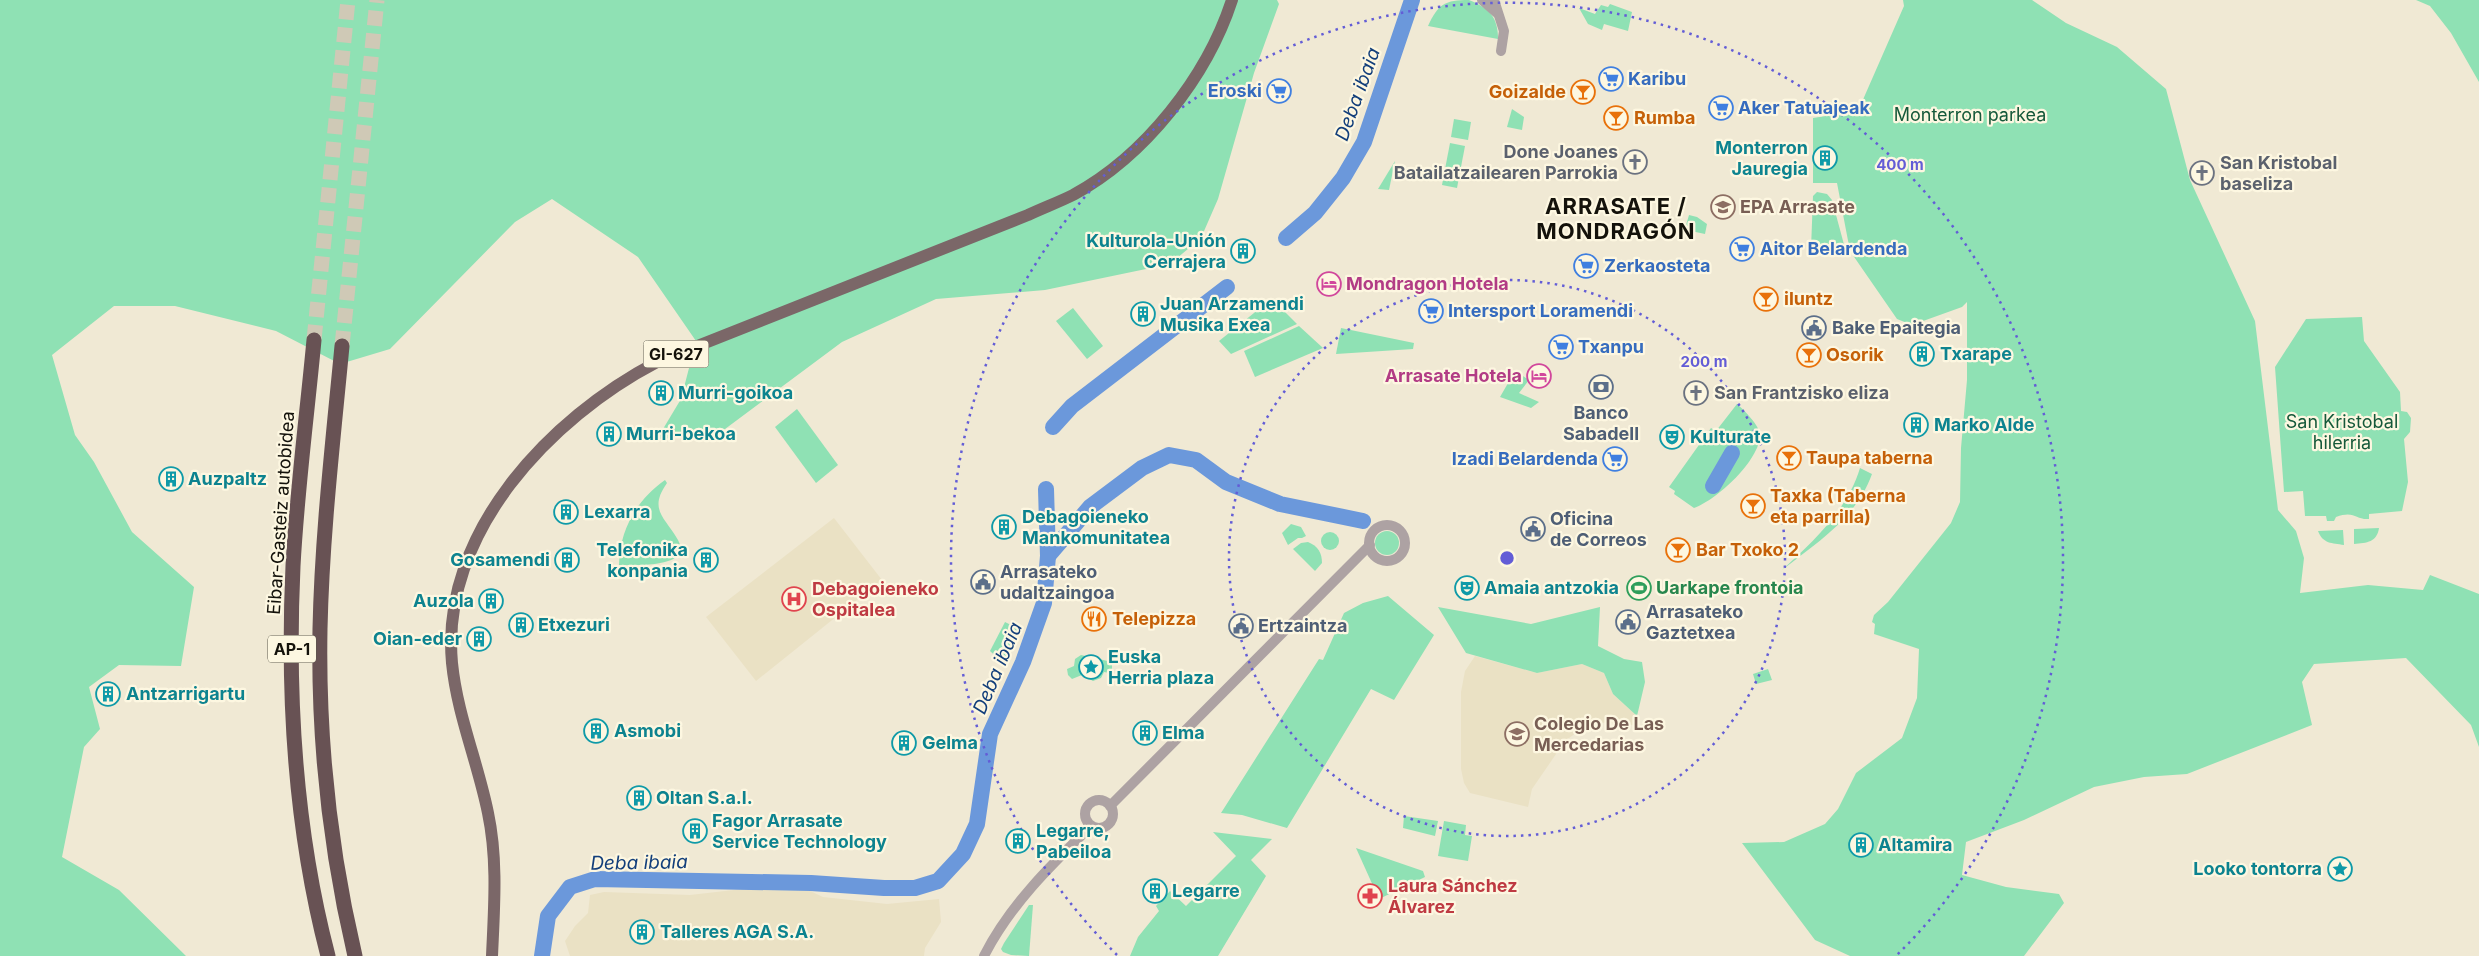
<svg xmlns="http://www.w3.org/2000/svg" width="2479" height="956" font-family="Inter,sans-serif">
  <rect width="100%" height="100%" fill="#f0e9d4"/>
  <g fill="#eae1c4">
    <polygon points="834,518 882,580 756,681 706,617"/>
    <polygon points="1475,656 1537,673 1582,664 1604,673 1613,694 1637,716 1633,725 1607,722 1584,727 1565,741 1532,789 1528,807 1470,793 1464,783 1461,769 1461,692 1465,671"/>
    <polygon points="751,888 808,890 823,897 887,904 939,899 941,922 925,948 924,956 570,956 565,941 575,926 588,913 590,895 604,892 690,895"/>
  </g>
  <g fill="#8fe1b4">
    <polygon points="0,0 1277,0 1279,4 1254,73 1218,199 1201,238 1170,264 1045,290 936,299 842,342 717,435 657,439 681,399 696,341 638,257 552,199 515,222 390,349 340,364 276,331 175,306 114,306 52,355 75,435 94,462 132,532 194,587 181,666 119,665 89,687 100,729 84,747 62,857 119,890 186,956 0,956"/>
    <path d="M1469 0C1489 8 1498 17 1498 39L1428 26C1438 4 1445 0 1469 0Z"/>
    <polygon points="1903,0 2032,0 2066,23 2117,47 2166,89 2190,180 2255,321 2278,510 2296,531 2304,558 2300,593 2368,585 2423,590 2430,575 2479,594 2479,747 2471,725 2406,658 2314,664 2302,682 2312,725 2187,774 2144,777 2094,787 2024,820 1966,842 1962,875 2006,887 2059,894 2064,903 2024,956 1850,956 1815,940 1742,843 1784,842 1825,824 1838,809 1856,773 1902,738 1917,698 1919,649 1874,634 1875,624 1872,622 1874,615 1888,602 1951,523 1960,502 1961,448 1967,380 1967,302 1962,307 1912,325 1897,319 1850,251 1837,183 1813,183 1813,118 1858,111 1904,6"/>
    <polygon points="2416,0 2479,0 2479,82 2451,33 2430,6"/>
    <polygon points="1610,4 1632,12 1628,31 1604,24 1602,30 1588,24 1579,8 1595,14 1601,5 1608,7"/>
    <polygon points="1512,109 1524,117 1522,130 1507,127"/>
    <polygon points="1454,119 1471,122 1468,140 1451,137"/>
    <polygon points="1450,143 1465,146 1457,188 1442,185"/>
    <polygon points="1395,161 1389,190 1378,189"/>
    <polygon points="1817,192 1827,194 1832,200 1846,252 1811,249 1813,196"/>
    <polygon points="1689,215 1697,217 1707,224 1705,234 1691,231 1690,234 1684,232"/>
    <polygon points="1265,307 1285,312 1297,324 1231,354 1219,341 1259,309"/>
    <polygon points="1073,308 1103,346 1087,359 1056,321"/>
    <path d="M2362 317 2364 341 2400 392 2401 411 2407 412 2411 418 2410 432 2404 439 2408 482 2402 511 2369 514V519C2355 520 2355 510 2336 517L2334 521H2327L2326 516H2305L2303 491 2284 492 2275 367 2306 319Z"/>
    <polygon points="1299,326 1323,348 1255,377 1244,351"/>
    <polygon points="1341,328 1414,343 1413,349 1336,354"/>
    <polygon points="1515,371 1529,380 1519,393 1539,402 1531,408 1500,397"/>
    <path d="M1737 404C1744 410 1760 426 1760 435 1760 460 1717 500 1694 508L1674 494 1675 491 1669 487 1711 428 1716 431Z"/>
    <polygon points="797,409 838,465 816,483 775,427"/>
    <path d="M1860 468 1872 474C1856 518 1818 542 1782 570 1813 542 1848 509 1860 468Z"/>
    <path d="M665 480 667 483C648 510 665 517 678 540 694 569 632 565 619 565 620 529 636 501 665 480Z"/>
    <polygon points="1291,524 1301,527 1306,536 1302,538 1298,538 1288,545 1282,533"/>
    <path d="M2379 528C2377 542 2367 543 2354 544V529Z"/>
    <path d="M2343 530 2344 545C2332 543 2323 544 2318 531Z"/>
    <circle cx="1387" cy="543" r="12"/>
    <circle cx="1330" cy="541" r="9"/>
    <path d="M1308 542C1318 546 1322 553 1322 563L1315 571 1293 549 1301 543Z"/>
    <polygon points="1388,596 1434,635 1394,700 1371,689 1287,828 1242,815 1221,813 1319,659 1323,660 1344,613 1363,603"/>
    <polygon points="1438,607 1531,624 1600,607 1598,646 1624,659 1642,662 1645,682 1637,716 1613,694 1604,673 1582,664 1537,673 1466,653"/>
    <polygon points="1005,622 1019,629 1003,663 990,651"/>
    <polygon points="1081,655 1112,662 1112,670 1109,673 1104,672 1101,678 1093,681 1082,675 1072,679 1068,675 1067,669 1074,666 1075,659"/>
    <polygon points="1768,669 1772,680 1756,684 1753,674"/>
    <polygon points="1404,816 1438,821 1435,836 1403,828"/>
    <polygon points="1444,821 1466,825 1465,835 1472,836 1468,861 1438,856"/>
    <polygon points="1213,832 1272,839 1251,860 1266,876 1218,956 1130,956 1138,937 1159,911 1156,906 1170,891 1186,906 1236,856"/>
    <polygon points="1356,848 1423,871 1425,877 1379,899"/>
    <polygon points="1029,905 1033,905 1029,956 1011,955 1003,952 1001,949 1004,943"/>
  </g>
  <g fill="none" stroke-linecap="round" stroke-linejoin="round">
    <g stroke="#6b98db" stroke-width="16">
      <polyline points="1286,238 1315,213 1343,178 1364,142 1412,0"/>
      <polyline points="1053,427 1072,406 1227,287"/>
      <polyline points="1713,486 1732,453"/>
      <polyline points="1048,556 1090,507 1142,468 1169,455 1196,460 1226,482 1280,504 1363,521"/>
      <polyline points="542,956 548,916 570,887 595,879 811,883 884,888 915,888 938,881 963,854 977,824 990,734 1023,662 1044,603 1048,556 1046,489"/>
    </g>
    <g stroke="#cfc9b6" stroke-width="15" stroke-dasharray="15 8" stroke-linecap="butt">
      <polyline points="314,340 348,0"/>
      <polyline points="342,346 377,0"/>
    </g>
    <g stroke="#ada2a3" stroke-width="10">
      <polyline points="1482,0 1497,13"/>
      <polyline points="1494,0 1504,31 1501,51"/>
      <circle cx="1387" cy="543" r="18"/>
      <circle cx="1099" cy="814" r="14"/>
      <polyline points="1110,806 1370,545"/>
      <path d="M984 956C1010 905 1050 866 1091 826"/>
    </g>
    <path stroke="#7b6768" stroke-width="12" d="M492 956C494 909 498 860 488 813 478 763 457 714 452 663 440 533 550 418 657 362L1028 215C1043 208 1059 202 1073 195 1145 156 1207 77 1232 0"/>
    <g stroke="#685254" stroke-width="15">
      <path d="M314 340C307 415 297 490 293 566 287 696 295 830 328 956"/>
      <path d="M342 346C333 441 322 535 320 629 318 738 330 850 355 956"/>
    </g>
  </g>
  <g fill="none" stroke="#635dd6" stroke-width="2.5" stroke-dasharray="2.5 5">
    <circle cx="1507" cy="558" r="278"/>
    <path d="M1117 955A556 556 0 1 1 1897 955"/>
  </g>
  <defs>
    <g id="supermarket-ring" transform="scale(1.25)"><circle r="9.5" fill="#fdf7e1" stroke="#3f7fe0" stroke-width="1.5"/><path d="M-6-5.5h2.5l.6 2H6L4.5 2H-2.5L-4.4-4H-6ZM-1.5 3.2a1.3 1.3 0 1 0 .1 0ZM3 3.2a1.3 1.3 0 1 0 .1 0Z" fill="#3f7fe0"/></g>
    <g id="bar-ring" transform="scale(1.25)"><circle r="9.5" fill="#fdf7e1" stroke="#e8710a" stroke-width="1.5"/><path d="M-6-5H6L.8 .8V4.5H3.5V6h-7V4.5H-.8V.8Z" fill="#e8710a"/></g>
    <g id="building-ring" transform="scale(1.25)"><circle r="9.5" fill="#fdf7e1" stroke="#0f9aa8" stroke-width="1.5"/><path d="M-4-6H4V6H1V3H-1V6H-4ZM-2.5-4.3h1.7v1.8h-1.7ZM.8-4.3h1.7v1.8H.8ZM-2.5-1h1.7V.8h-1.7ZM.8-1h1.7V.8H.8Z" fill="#0f9aa8"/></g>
    <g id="church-ring" transform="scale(1.25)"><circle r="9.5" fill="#fdf7e1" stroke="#6b7280" stroke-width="1.5"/><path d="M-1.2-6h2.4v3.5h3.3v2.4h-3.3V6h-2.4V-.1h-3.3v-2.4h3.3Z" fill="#6b7280"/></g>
    <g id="school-ring" transform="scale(1.25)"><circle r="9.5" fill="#fdf7e1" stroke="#8d6e63" stroke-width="1.5"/><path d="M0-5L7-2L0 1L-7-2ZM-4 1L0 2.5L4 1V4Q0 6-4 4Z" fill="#8d6e63"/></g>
    <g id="hotel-ring" transform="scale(1.25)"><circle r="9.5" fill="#fdf7e1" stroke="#d1479c" stroke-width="1.5"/><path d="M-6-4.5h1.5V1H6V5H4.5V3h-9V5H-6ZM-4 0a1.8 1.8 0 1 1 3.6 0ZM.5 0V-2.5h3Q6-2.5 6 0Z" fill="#d1479c"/></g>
    <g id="civic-ring" transform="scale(1.25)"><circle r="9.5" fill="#fdf7e1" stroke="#5c6f8a" stroke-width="1.5"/><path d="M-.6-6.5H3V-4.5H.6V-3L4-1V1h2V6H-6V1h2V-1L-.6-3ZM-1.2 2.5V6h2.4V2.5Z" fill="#5c6f8a"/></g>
    <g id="bank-ring" transform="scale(1.25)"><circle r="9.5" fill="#fdf7e1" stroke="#5c6f8a" stroke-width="1.5"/><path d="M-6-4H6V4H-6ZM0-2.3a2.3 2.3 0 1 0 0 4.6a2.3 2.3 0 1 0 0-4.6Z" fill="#5c6f8a"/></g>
    <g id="theatre-ring" transform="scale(1.25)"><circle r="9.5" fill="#fdf7e1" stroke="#0f9aa8" stroke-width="1.5"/><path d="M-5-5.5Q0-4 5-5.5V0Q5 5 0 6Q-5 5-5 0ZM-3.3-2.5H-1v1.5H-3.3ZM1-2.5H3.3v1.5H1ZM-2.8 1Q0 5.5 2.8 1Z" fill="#0f9aa8"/></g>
    <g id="stadium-ring" transform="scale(1.25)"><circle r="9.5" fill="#fdf7e1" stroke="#2e9e5b" stroke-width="1.5"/><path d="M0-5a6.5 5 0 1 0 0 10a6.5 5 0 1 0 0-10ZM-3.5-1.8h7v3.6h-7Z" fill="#2e9e5b"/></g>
    <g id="hospital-ring" transform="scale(1.25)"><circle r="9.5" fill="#fdf7e1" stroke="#e0444e" stroke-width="1.5"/><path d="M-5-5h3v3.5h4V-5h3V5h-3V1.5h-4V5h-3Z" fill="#e0444e"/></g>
    <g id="restaurant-ring" transform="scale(1.25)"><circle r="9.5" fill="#fdf7e1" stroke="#e8710a" stroke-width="1.5"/><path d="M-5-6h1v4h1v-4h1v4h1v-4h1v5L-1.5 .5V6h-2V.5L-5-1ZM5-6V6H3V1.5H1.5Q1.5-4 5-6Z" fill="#e8710a"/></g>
    <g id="sight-ring" transform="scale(1.25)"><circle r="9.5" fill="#fdf7e1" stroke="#0f9aa8" stroke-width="1.5"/><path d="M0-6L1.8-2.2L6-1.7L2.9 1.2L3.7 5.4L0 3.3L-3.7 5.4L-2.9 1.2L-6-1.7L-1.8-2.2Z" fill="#0f9aa8"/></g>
    <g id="pharmacy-ring" transform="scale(1.25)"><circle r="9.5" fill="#fdf7e1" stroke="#e0444e" stroke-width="1.5"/><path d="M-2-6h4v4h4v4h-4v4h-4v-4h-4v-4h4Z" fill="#e0444e"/></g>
  </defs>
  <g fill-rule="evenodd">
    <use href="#supermarket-ring" x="1611" y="79"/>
    <use href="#supermarket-ring" x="1279" y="91"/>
    <use href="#bar-ring" x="1583" y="92"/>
    <use href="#supermarket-ring" x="1721" y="108"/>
    <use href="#bar-ring" x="1616" y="118"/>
    <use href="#building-ring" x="1825" y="158"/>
    <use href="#church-ring" x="1635" y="162"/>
    <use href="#church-ring" x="2202" y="173"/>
    <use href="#school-ring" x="1723" y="207"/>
    <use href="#supermarket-ring" x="1742" y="249"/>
    <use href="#building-ring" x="1243" y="251"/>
    <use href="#supermarket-ring" x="1586" y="266"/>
    <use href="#hotel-ring" x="1329" y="284"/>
    <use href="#bar-ring" x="1766" y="299"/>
    <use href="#supermarket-ring" x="1431" y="311"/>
    <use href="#building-ring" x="1143" y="314"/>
    <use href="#civic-ring" x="1814" y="328"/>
    <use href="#supermarket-ring" x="1561" y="347"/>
    <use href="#building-ring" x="1922" y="354"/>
    <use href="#bar-ring" x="1809" y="355"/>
    <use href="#hotel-ring" x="1539" y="376"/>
    <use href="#bank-ring" x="1601" y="387"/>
    <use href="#building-ring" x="661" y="393"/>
    <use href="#church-ring" x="1696" y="393"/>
    <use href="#building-ring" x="1916" y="425"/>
    <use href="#building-ring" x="609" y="434"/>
    <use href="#theatre-ring" x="1672" y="437"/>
    <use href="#bar-ring" x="1789" y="458"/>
    <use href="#supermarket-ring" x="1615" y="459"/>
    <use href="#building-ring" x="171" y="479"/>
    <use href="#bar-ring" x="1753" y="506"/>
    <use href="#building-ring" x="566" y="512"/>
    <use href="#building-ring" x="1004" y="527"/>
    <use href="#civic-ring" x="1533" y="529"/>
    <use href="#bar-ring" x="1678" y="550"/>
    <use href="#building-ring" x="567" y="560"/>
    <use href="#building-ring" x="706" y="560"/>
    <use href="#civic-ring" x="983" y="582"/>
    <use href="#theatre-ring" x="1467" y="588"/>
    <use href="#stadium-ring" x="1639" y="588"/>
    <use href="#hospital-ring" x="794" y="599"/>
    <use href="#building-ring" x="491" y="601"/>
    <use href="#restaurant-ring" x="1094" y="619"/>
    <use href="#civic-ring" x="1628" y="622"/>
    <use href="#building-ring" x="521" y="625"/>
    <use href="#civic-ring" x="1241" y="626"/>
    <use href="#building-ring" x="479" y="639"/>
    <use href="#sight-ring" x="1091" y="667"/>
    <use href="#building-ring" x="108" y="694"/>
    <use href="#building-ring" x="596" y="731"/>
    <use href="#building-ring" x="1145" y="733"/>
    <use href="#school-ring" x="1517" y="734"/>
    <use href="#building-ring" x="904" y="743"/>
    <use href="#building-ring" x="639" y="798"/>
    <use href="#building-ring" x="695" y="831"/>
    <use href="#building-ring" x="1018" y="841"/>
    <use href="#building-ring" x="1861" y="845"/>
    <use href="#sight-ring" x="2340" y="869"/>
    <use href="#building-ring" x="1155" y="891"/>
    <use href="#pharmacy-ring" x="1370" y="896"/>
    <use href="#building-ring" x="642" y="932"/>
  </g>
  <g text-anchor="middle" stroke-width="4.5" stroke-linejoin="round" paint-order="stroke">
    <g fill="#fdf7e1" stroke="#5a574b" stroke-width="1">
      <rect x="643.5" y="340.5" width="65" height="27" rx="4"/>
      <rect x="268" y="635.5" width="48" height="27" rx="4"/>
    </g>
    <g font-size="16" font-weight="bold" fill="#14120b">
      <text x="676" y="360">GI-627</text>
      <text x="292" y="655">AP-1</text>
    </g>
    <g font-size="18" font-weight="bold" fill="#366cbe" stroke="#fdf7e1" text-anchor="start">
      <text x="1628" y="85">Karibu</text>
      <text x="1262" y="97" text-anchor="end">Eroski</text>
      <text x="1738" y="114">Aker Tatuajeak</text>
      <text x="1760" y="255">Aitor Belardenda</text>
      <text x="1604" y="272">Zerkaosteta</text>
      <text x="1448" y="317">Intersport Loramendi</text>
      <text x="1578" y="353">Txanpu</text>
      <text x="1598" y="465" text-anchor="end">Izadi Belardenda</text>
    </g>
    <g font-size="18" font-weight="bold" fill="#c56008" stroke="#fdf7e1" text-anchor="start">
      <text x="1566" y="98" text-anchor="end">Goizalde</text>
      <text x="1634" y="124">Rumba</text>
      <text x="1784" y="305">iluntz</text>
      <text x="1826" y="361">Osorik</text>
      <text x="1806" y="464">Taupa taberna</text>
      <text x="1770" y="502">Taxka (Taberna<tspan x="1770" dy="21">eta parrilla)</tspan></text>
      <text x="1696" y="556">Bar Txoko 2</text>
      <text x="1112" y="625">Telepizza</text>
    </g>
    <g font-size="18" fill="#15593a" stroke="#fdf7e1">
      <text x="1970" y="121">Monterron parkea</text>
      <text x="2342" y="428">San Kristobal<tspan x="2342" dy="21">hilerria</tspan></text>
    </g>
    <g font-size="18" font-weight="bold" fill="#0d838f" stroke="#fdf7e1" text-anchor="start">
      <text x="1808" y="154" text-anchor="end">Monterron<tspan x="1808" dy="21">Jauregia</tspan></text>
      <text x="1226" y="247" text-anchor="end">Kulturola-Unión<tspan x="1226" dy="21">Cerrajera</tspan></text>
      <text x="1160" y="310">Juan Arzamendi<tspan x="1160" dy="21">Musika Exea</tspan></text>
      <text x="1940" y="360">Txarape</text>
      <text x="678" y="399">Murri-goikoa</text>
      <text x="1934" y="431">Marko Alde</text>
      <text x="626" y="440">Murri-bekoa</text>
      <text x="1690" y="443">Kulturate</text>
      <text x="188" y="485">Auzpaltz</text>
      <text x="584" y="518">Lexarra</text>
      <text x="1022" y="523">Debagoieneko<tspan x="1022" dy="21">Mankomunitatea</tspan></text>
      <text x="688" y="556" text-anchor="end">Telefonika<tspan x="688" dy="21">konpania</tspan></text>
      <text x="550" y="566" text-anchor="end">Gosamendi</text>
      <text x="1484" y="594">Amaia antzokia</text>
      <text x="474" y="607" text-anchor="end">Auzola</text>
      <text x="538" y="631">Etxezuri</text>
      <text x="462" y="645" text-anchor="end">Oian-eder</text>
      <text x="1108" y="663">Euska<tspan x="1108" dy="21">Herria plaza</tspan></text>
      <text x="126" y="700">Antzarrigartu</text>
      <text x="614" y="737">Asmobi</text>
      <text x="1162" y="739">Elma</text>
      <text x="922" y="749">Gelma</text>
      <text x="656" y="804">Oltan S.a.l.</text>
      <text x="712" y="827">Fagor Arrasate<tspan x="712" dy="21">Service Technology</tspan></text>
      <text x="1036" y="837">Legarre,<tspan x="1036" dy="21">Pabeiloa</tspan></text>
      <text x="1878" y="851">Altamira</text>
      <text x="2322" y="875" text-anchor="end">Looko tontorra</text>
      <text x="1172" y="897">Legarre</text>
      <text x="660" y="938">Talleres AGA S.A.</text>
    </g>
    <g font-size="18" font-weight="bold" fill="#5b616d" stroke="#fdf7e1" text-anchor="start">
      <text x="1618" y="158" text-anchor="end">Done Joanes<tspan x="1618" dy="21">Batailatzailearen Parrokia</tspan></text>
      <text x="2220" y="169">San Kristobal<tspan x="2220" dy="21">baseliza</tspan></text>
      <text x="1714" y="399">San Frantzisko eliza</text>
    </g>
    <g font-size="18" font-weight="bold" fill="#785e54" stroke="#fdf7e1" text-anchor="start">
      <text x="1740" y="213">EPA Arrasate</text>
      <text x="1534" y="730">Colegio De Las<tspan x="1534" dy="21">Mercedarias</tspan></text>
    </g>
    <g font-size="18" font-weight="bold" fill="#b23c85" stroke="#fdf7e1" text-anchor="start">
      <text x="1346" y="290">Mondragon Hotela</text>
      <text x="1522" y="382" text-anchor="end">Arrasate Hotela</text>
    </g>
    <g font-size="18" font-weight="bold" fill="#4e5e75" stroke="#fdf7e1" text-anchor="start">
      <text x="1832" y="334">Bake Epaitegia</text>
      <text x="1601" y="419" text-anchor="middle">Banco<tspan x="1601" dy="21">Sabadell</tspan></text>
      <text x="1550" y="525">Oficina<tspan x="1550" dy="21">de Correos</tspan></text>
      <text x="1000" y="578">Arrasateko<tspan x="1000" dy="21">udaltzaingoa</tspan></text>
      <text x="1646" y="618">Arrasateko<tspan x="1646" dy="21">Gaztetxea</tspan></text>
      <text x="1258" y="632">Ertzaintza</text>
    </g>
    <g font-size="18" fill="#14120b" stroke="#fdf7e1">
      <text transform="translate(281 513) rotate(-86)" y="6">Eibar-Gasteiz autobidea</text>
    </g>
    <g font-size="18" font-weight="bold" fill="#27864d" stroke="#fdf7e1" text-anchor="start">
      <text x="1656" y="594">Uarkape frontoia</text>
    </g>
    <g font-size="18" font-weight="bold" fill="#be3a42" stroke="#fdf7e1" text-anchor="start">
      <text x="812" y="595">Debagoieneko<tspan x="812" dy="21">Ospitalea</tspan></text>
      <text x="1388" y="892">Laura Sánchez<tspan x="1388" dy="21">Álvarez</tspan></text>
    </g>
    <g font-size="19" font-style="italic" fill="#133f7b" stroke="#fdf7e1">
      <text transform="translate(1357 94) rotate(-70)" y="7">Deba ibaia</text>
      <text transform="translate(997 668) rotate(-67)" y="7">Deba ibaia</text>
      <text transform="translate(639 862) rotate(-1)" y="7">Deba ibaia</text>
    </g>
    <g font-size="22" font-weight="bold" letter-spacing="1" fill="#14120b" stroke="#fdf7e1">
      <text x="1616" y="214">ARRASATE /<tspan x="1616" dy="25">MONDRAGÓN</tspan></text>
    </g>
  </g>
  <circle cx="1507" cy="558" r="8" fill="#635dd6" stroke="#fdf7e1" stroke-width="2.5"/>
  <g font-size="15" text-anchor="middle" font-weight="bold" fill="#635dd6" stroke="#fdf7e1" stroke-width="4.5" stroke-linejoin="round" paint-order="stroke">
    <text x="1900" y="170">400 m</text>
    <text x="1704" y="367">200 m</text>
  </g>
</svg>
